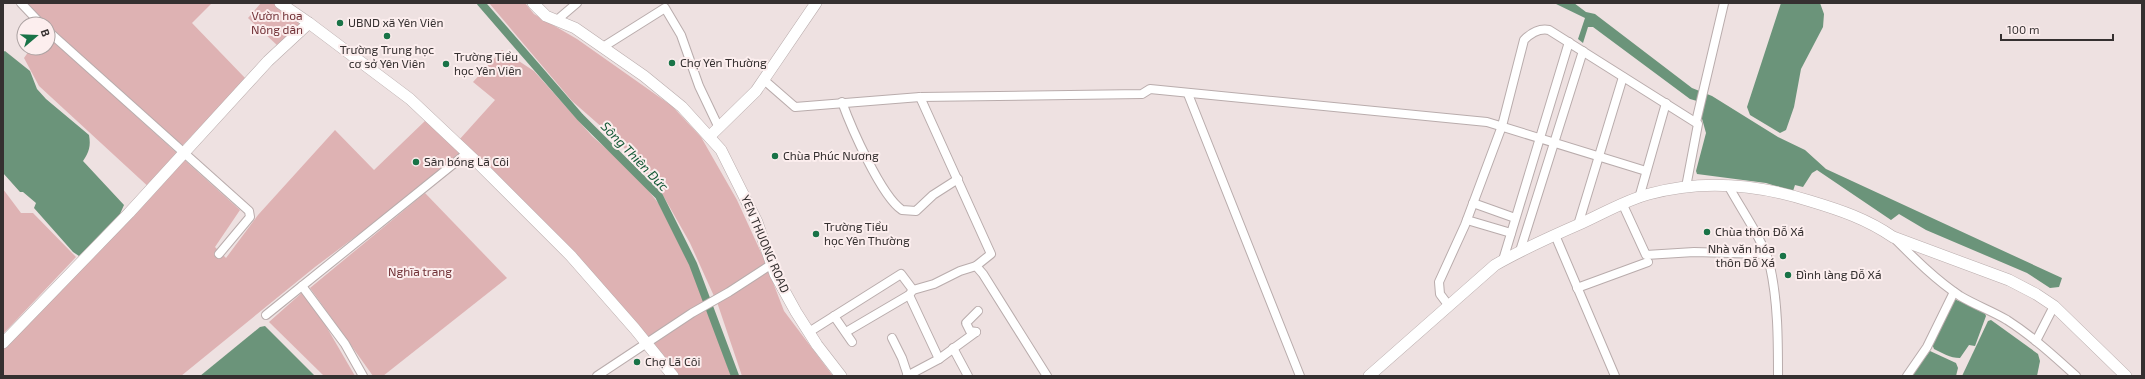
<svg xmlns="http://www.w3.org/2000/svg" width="2145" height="379" font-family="'Exo 2',sans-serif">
  <rect width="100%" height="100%" fill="#eee1e1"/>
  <g fill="#deb2b3">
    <polygon points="25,3 212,3 192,23 246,79 182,146 132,101 128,109 240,210 215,247 226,258 258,215 335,130 374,170 426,120 460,153 403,201 315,267 181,376 3,376 3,349 152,190 39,86 24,58 31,48 48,48 48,24"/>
    <polygon points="261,3 275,3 306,23 279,47 248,18"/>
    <polygon points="489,3 525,3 534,14 577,39 672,106 701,137 737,200 764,259 784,311 833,376 742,376 718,305 690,243 660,190 620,143 572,101"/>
    <polygon points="502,50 534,71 592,136 637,176 659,204 691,265 731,376 677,376 459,140 495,100 473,82"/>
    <polygon points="3,189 21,213 33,213 76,257 3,334"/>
    <polygon points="425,193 507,278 383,376 373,376 310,288"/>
    <polygon points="305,290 355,376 324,376 269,322"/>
  </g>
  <g fill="#6b947a">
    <polygon points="1554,3 1574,3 1586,12 1595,14 1692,88 1712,96 1778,137 1805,150 1826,169 2062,278 2059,287 2050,288 2027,273 1926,230 1899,214 1891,220 1817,170 1812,173 1803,187 1795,185 1793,191 1766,183 1697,174 1696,171 1706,133 1697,101 1690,99 1593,27 1588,27 1583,43 1578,39 1585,18"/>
    <polygon points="1781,3 1820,3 1824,14 1823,27 1801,69 1794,107 1786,130 1780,133 1750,115 1747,107"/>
    <path d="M5 51 30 71 37 89 46 99 89 135C91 146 89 152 83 161L124 205 120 214 79 256 73 252 34 208 36 203 23 192H20L3 173V52Z"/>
    <path d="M1954 299 1984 311 1986 316 1975 346 1969 345 1960 358C1950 358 1942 353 1934 349L1932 344Z"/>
    <polygon points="1991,320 2038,354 2040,361 2037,376 1962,376 1988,321"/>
    <polygon points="265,326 315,376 200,376 260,327"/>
    <polygon points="1930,351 1956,363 1958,368 1956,376 1911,376"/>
  </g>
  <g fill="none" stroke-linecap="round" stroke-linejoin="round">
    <polyline stroke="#6b947a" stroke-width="8" points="481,3 580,117 659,196 693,264 735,376"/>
    <g stroke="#b9acac" stroke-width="10">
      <g id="street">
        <polyline points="21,3 41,24"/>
        <polyline points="557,20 577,3"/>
        <polyline points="48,31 249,211 250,217 219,254"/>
        <polyline points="603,47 665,8 681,35 699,86 719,128"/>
        <polyline points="764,80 795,107 920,97 1142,94 1150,89 1487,122 1646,171"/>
        <polyline points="1188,94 1300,376"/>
        <path d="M842 102C851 127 881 196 902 210L916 211 933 195 958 179"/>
        <polyline points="1696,122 1724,3"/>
        <path d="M1728 185C1740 208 1764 241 1770 266 1778 302 1778 340 1778 376"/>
        <polyline points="1639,198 1666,103"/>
        <polyline points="1473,203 1515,218"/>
        <polyline points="1623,205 1646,255 1694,252 1765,254"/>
        <polyline points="1467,220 1511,233"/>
        <polyline points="1578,225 1623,77"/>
        <polyline points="1555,235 1615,376"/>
        <path d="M1896 240C1916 260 1936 280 1960 296 1975 305 1992 311 2007 320 2032 336 2054 356 2076 376"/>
        <polyline points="1520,251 1583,51"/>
        <polyline points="1503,260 1569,42"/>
        <polyline points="976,266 983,274 1047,376"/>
        <polyline points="302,286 345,344 363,376"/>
        <polyline points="1577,288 1648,262"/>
        <polyline points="909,295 939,359"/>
        <path d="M1449 306 1440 294 1439 282 1465 225 1502 126 1524 40C1531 33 1539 28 1549 30L1698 124 1686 187"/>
        <polyline points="266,315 467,153"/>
        <polyline points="834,316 852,342"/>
        <polyline points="809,332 901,274 913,290"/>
        <polyline points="846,332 909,295 913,290 934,284 960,271 976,266 991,254 920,97"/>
        <polyline points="976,332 970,331 966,323 978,311"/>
        <polyline points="892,338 902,358 908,376"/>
        <polyline points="2036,341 2054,306"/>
        <polyline points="953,348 968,376"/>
        <polyline points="597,376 692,313 729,292 772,264"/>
        <polyline points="907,376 939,359 976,332"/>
        <polyline points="1907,376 1927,347 1954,292"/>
      </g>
    </g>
    <g stroke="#b9acac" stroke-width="12">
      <g id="secondary">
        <polyline points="280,3 309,23 410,99 481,166 571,256 635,329 673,376"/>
        <polyline points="533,3 546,16 575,28 644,76 682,107 721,150 757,222 775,274 796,312 817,345 841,376"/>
        <polyline points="710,136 756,91 816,3"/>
        <polyline points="3,343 129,213 268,61 309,23"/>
        <path d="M1369 376 1495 265C1523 249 1552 236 1582 223 1604 213 1626 200 1649 194 1703 179 1757 184 1810 201 1840 210 1867 219 1893 237L2009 280 2036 294 2054 306 2126 376"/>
      </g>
    </g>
    <use href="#street" stroke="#fff" stroke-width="8"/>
    <use href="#secondary" stroke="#fff" stroke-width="11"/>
  </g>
  <g fill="#197347" stroke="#fceeee" stroke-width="1.5">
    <circle cx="340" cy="23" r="4"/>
    <circle cx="387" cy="36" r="4"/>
    <circle cx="672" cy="63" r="4"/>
    <circle cx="446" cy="64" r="4"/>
    <circle cx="775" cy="156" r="4"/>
    <circle cx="416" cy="162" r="4"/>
    <circle cx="1707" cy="232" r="4"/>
    <circle cx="816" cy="234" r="4"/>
    <circle cx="1783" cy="256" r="4"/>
    <circle cx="1788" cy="275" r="4"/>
    <circle cx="637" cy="362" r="4"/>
  </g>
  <g text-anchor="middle" stroke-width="4" stroke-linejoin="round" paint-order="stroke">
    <g font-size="12" fill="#733439" stroke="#fceeee">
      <text x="277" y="20">Vườn hoa<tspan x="277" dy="14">Nông dân</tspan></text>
      <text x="420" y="276">Nghĩa trang</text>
    </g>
    <g font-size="12" fill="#353030" stroke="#fceeee" text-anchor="start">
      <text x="348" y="27">UBND xã Yên Viên</text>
      <text x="387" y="54" text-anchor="middle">Trường Trung học<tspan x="387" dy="14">cơ sở Yên Viên</tspan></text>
      <text x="454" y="61">Trường Tiểu<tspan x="454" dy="14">học Yên Viên</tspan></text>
      <text x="680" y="67">Chợ Yên Thường</text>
      <text x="783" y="160">Chùa Phúc Nương</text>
      <text x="424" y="166">Sân bóng Lã Côi</text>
      <text x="824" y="231">Trường Tiểu<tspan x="824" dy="14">học Yên Thường</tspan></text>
      <text x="1715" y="236">Chùa thôn Đỗ Xá</text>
      <text x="1775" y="253" text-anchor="end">Nhà văn hóa<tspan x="1775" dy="14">thôn Đỗ Xá</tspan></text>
      <text x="1796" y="279">Đình làng Đỗ Xá</text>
      <text x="645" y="366">Chợ Lã Côi</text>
    </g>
    <g font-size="12" fill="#353030" stroke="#fceeee">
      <text transform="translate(765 244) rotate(67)" y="4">YEN THUONG ROAD</text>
    </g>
    <g font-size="13" font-style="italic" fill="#135936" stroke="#fceeee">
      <text transform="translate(635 156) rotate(46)" y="5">Sông Thiên Đức</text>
    </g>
  </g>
  <rect width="2145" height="379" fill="none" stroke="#353030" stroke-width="8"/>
  <g transform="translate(36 36) rotate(71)"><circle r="19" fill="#fceeee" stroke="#aca2a2"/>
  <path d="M0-3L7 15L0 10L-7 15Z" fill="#197347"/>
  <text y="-6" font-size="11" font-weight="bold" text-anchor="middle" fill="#353030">B</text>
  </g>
  <path d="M2001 34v6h112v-6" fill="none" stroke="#353030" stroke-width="2"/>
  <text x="2007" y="34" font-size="12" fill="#353030" stroke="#fceeee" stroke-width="3" paint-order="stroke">100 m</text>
</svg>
